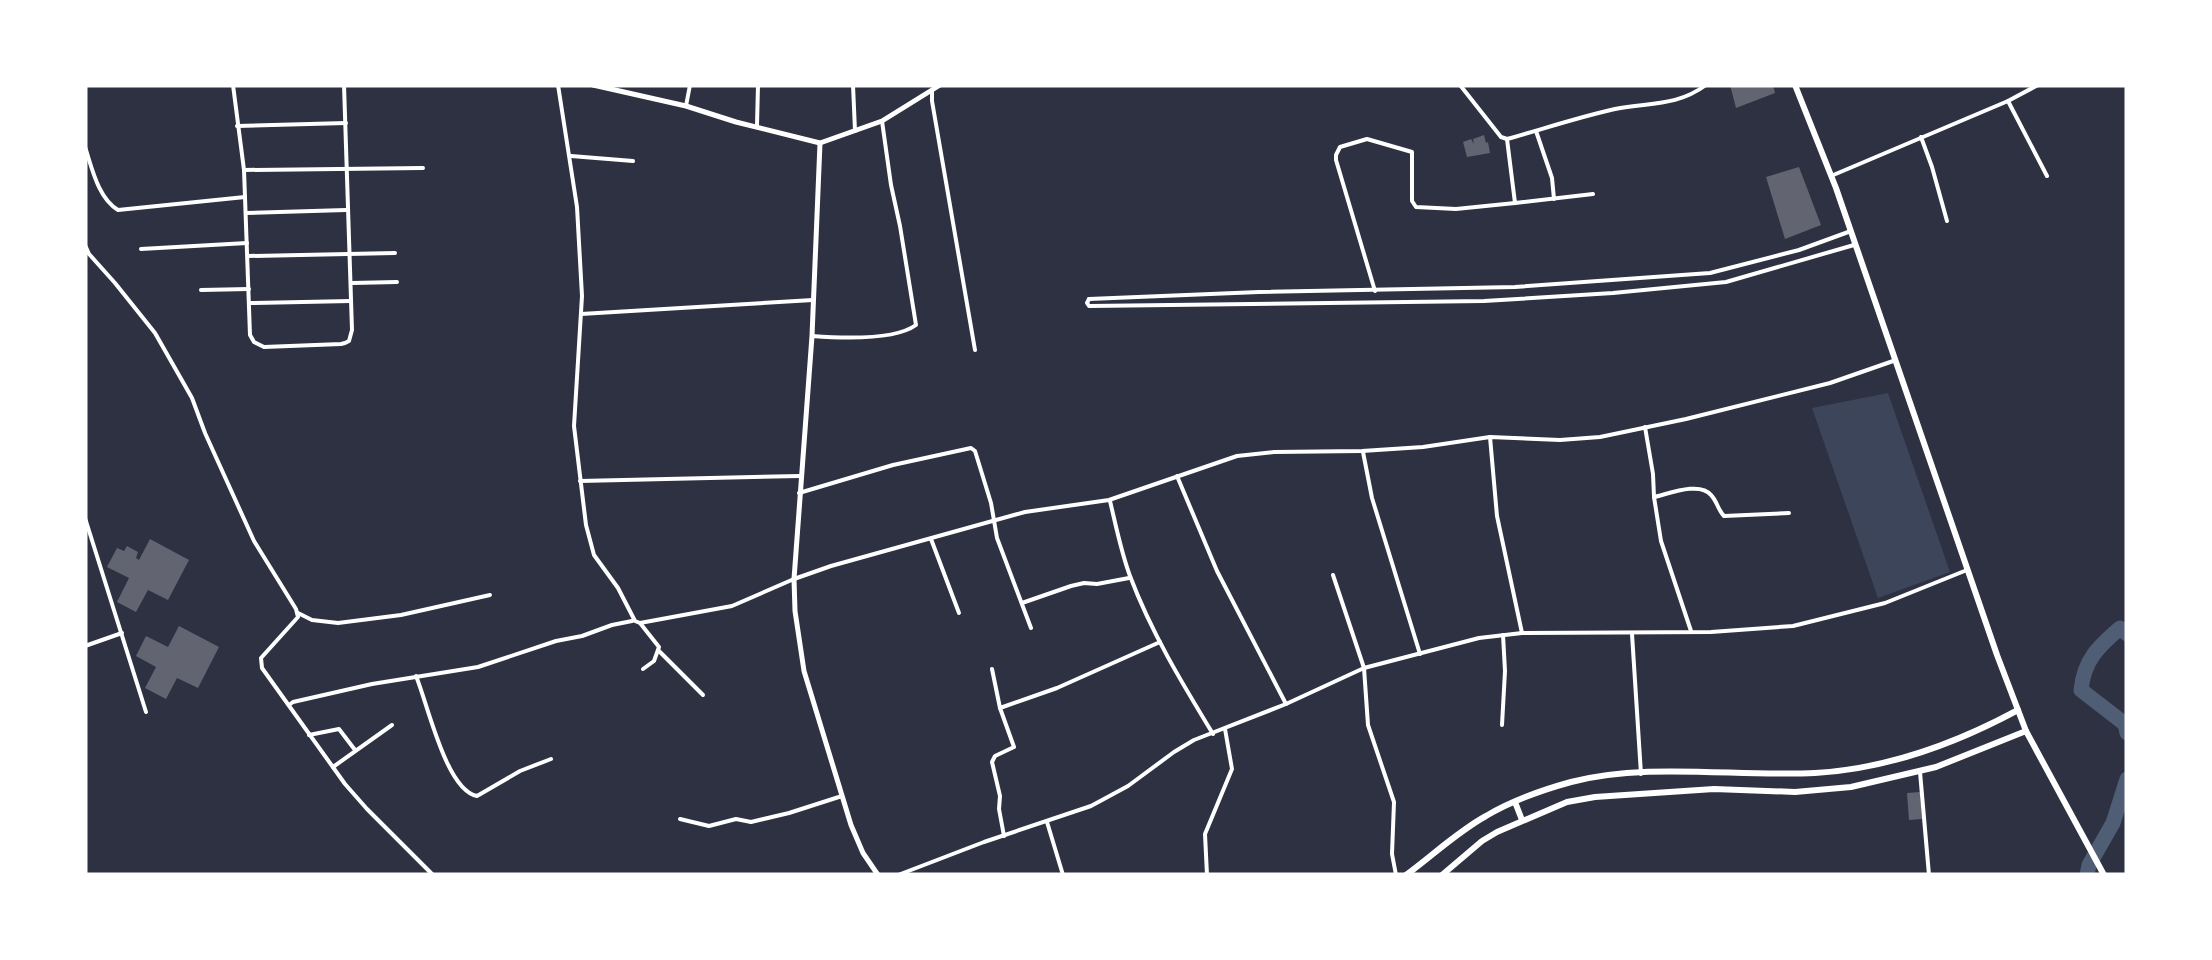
<svg xmlns="http://www.w3.org/2000/svg" width="2212" height="960" font-family="'Fira Sans',sans-serif">
  <rect width="100%" height="100%" fill="#2d3142"/>
  <polygon fill="#3c4559" points="1888,393 1950,572 1878,598 1812,408"/>
  <g fill="none" stroke-linecap="round" stroke-linejoin="round">
    <g stroke="#4f5d75" stroke-width="15">
      <path d="M2127 634 2120 628C2098 647 2084 660 2081 690L2125 724 2127 733"/>
      <polyline points="2087,875 2089,865 2113,823 2127,779"/>
    </g>
  </g>
  <g fill="#626471">
    <polygon points="1730,85 1773,85 1775,93 1736,108"/>
    <polygon points="1484,135 1486,143 1488,142 1490,153 1467,157 1463,142 1471,139 1474,144 1473,139"/>
    <polygon points="1799,167 1821,225 1785,239 1766,177"/>
    <polygon points="150,539 189,560 168,600 148,590 136,612 117,602 129,578 107,567 117,548 124,551 127,546 138,552 136,558 139,560"/>
    <polygon points="179,626 219,647 198,688 177,678 166,699 145,688 156,667 136,656 146,636 168,647"/>
    <polygon points="1920,792 1922,819 1909,820 1907,793"/>
  </g>
  <g fill="none" stroke-linecap="round" stroke-linejoin="round">
    <g stroke="#fff" stroke-width="4">
      <polyline points="233,85 244,170 250,335 254,342 264,347 341,344 345,343 349,341 352,330 344,85"/>
      <polyline points="558,85 577,207 582,296 574,426 586,525 594,555 618,588 635,621 640,623 732,606 794,579 831,566 1025,512 1109,500 1237,456 1274,452 1362,451 1423,447 1490,437 1560,440 1600,437 1686,419 1830,383 1896,360"/>
      <polyline points="853,85 855,131"/>
      <polyline points="1250,85 1260,85"/>
      <path d="M1460 85 1501 137 1507 139C1543 129 1579 117 1615 109 1649 102 1676 107 1706 85"/>
      <polyline points="932,91 932,101 975,350"/>
      <polyline points="2008,101 2047,176"/>
      <polyline points="686,106 690,85"/>
      <polyline points="757,125 758,85"/>
      <polyline points="237,126 346,123"/>
      <polyline points="1536,131 1552,178 1554,199"/>
      <polyline points="1921,137 1932,167 1947,221"/>
      <polyline points="1507,139 1515,203 1593,194"/>
      <path d="M85 147C92 168 98 198 118 210L245 197"/>
      <polyline points="571,156 633,161"/>
      <polyline points="244,170 423,168"/>
      <polyline points="1831,176 2008,101 2038,85"/>
      <polyline points="246,213 346,210"/>
      <polyline points="85,245 89,254 115,283 155,333 192,398 205,433 254,541 296,609 298,617 261,658 262,668 345,784 367,809 433,875"/>
      <polyline points="141,249 247,243"/>
      <polyline points="248,256 395,253"/>
      <polyline points="352,283 397,282"/>
      <polyline points="201,290 249,289"/>
      <polyline points="1375,291 1336,160 1336,155 1340,147 1367,139 1412,152 1412,201 1416,207 1456,209 1515,203"/>
      <polyline points="1089,299 1087,303 1089,306 1484,301 1613,293 1726,282 1854,245"/>
      <polyline points="1089,299 1259,292 1515,287 1710,273 1799,250 1851,231"/>
      <polyline points="251,303 351,301"/>
      <polyline points="581,314 813,300"/>
      <path d="M812 336C839 338 894 341 916 325L900 226 891 185 882 121"/>
      <polyline points="1645,427 1653,474 1654,497 1661,541 1691,631"/>
      <polyline points="1490,437 1497,516 1522,633"/>
      <polyline points="1363,452 1372,498 1420,654"/>
      <polyline points="1177,476 1217,571 1286,704"/>
      <polyline points="580,481 800,476"/>
      <polyline points="799,493 893,465 971,448 975,451 991,503 997,538 1031,628"/>
      <path d="M1654 497C1668 494 1700 481 1711 495 1717 501 1718 510 1724 516L1789 513"/>
      <path d="M1110 501C1116 526 1121 552 1130 576 1151 632 1182 683 1213 734"/>
      <polyline points="85,518 146,712"/>
      <polyline points="931,539 959,613"/>
      <polyline points="1333,575 1364,668 1368,725 1394,802 1392,854 1396,875"/>
      <polyline points="1022,603 1071,586 1084,583 1097,584 1129,578"/>
      <polyline points="298,613 312,620 338,623 401,615 490,595"/>
      <polyline points="640,623 659,647 654,661 643,669"/>
      <polyline points="1632,634 1641,774"/>
      <polyline points="85,646 122,633"/>
      <polyline points="659,651 703,695"/>
      <polyline points="992,669 1000,708 1014,747 995,756 992,762 1000,796 999,809 1004,836"/>
      <path d="M416 676C428 705 446 790 477 796L520 771 551 759"/>
      <polyline points="289,705 293,702 372,684 478,667 556,641 582,636 612,625 632,621"/>
      <polyline points="1000,708 1057,688 1160,642"/>
      <polyline points="1502,725 1505,671 1503,635"/>
      <polyline points="309,735 339,729 355,750"/>
      <polyline points="333,767 392,725"/>
      <polyline points="1920,772 1929,875"/>
      <polyline points="680,819 709,826 736,819 751,822 789,813 842,796"/>
      <polyline points="1047,822 1063,875"/>
      <polyline points="898,875 984,842 1091,806 1128,786 1174,752 1194,740 1286,704 1364,668 1479,638 1522,633 1711,632 1793,626 1885,603 1967,570"/>
      <polyline points="1207,875 1205,834 1232,769 1225,729"/>
    </g>
    <g stroke="#fff" stroke-width="5">
      <polyline points="593,85 686,106 736,122 820,143 882,121 940,85"/>
      <polyline points="820,143 812,336 794,579 795,611 804,671 851,825 863,853 878,875"/>
    </g>
    <g stroke="#fff" stroke-width="6">
      <polyline points="1795,85 1836,188 1997,655 2026,731 2104,875"/>
      <polyline points="1515,802 1522,820"/>
      <path d="M1406 875C1432 856 1457 832 1486 816 1511 801 1542 790 1571 782 1647 762 1736 777 1815 773 1887 769 1955 744 2018 710"/>
      <polyline points="1442,875 1482,841 1497,832 1567,802 1595,797 1714,789 1795,792 1851,787 1936,767 2026,731"/>
    </g>
  </g>
  <rect width="2212" height="960" fill="none" stroke="#ffffff" stroke-width="175"/>
</svg>
